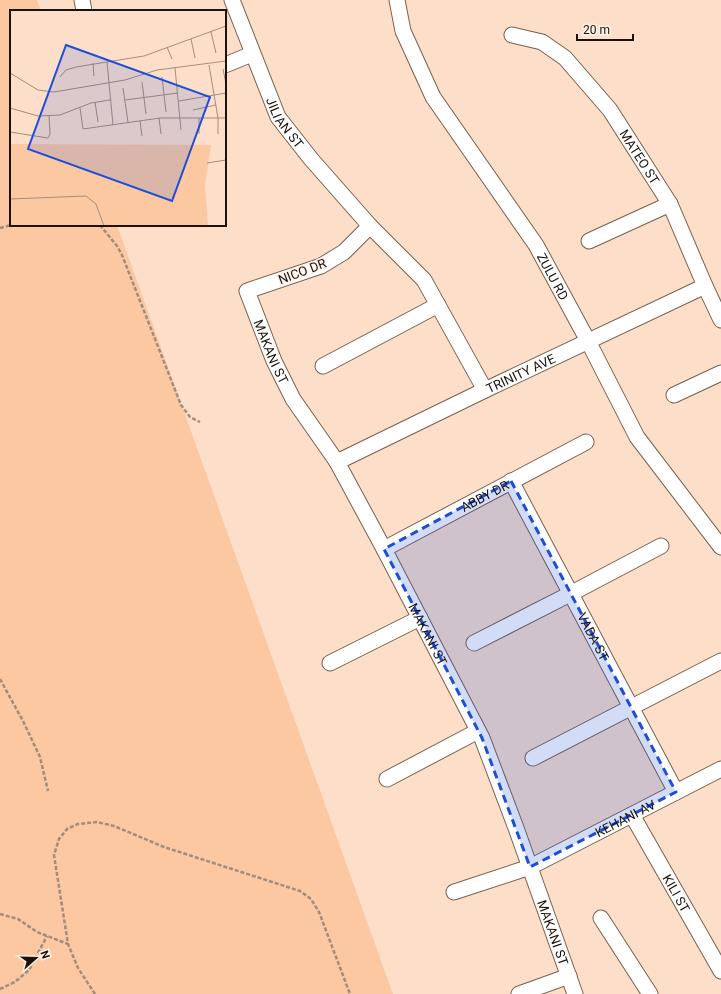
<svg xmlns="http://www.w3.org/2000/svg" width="721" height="994" font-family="Roboto,sans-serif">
  <rect width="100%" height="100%" fill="#fddfc9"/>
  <polygon fill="#fbc8a2" points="0,0 37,0 41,11 11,11 11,225 117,225 393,994 0,994"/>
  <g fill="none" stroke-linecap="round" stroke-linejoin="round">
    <g stroke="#795f4c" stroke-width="17">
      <g id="minor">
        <polyline points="82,0 84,11"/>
        <path id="s1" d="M232 0 278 117 311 159 370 226 424 280 485 390"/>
        <path id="s2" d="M397 0 403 31 433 97 536 245 588 341 637 437 721 547"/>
        <path id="s3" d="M512 35 542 42 565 58 610 110 670 204 705 286 721 320"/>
        <polyline points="225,65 252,54"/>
        <path id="s4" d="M370 226 344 252 321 266 247 291 274 361 293 399 337 462 384 549 482 738 516 828 575 994"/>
        <polyline points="589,241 670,204"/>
        <polyline points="323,366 438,305"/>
        <polyline points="674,395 721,373"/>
        <path id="s5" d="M337 462 485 390 705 286"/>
        <path id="s6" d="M511 481 676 792"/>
        <path id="s7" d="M384 549 586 442"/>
        <polyline points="474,643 572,593 661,546"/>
        <polyline points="330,663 420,618"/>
        <polyline points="533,758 721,661"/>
        <polyline points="387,779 478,731"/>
        <path id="s8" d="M632 815 721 971"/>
        <path id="s9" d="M454 892 530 867 721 769"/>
        <polyline points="601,918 650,994"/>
        <polyline points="519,994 569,976"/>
      </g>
    </g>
    <g stroke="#a28c7c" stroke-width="2.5" stroke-dasharray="4 2" stroke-linecap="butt">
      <polyline points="100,225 117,246 122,255 181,405 190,417 200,422"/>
      <polyline points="0,228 11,225"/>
      <polyline points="0,679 23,721 40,757 48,791"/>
      <polyline points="0,914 18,919 37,932 68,944"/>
      <polyline points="0,989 15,982 29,970 47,936"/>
      <polyline points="95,994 78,968 68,944 54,855 59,839 67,829 78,824 97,822 114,826 164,847 300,891 311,899 319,912 350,994"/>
    </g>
    <use href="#minor" stroke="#fff" stroke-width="15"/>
  </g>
  <path fill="#1d4ed8" fill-opacity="0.2" stroke="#1d4ed8" stroke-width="3" stroke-dasharray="8 5" stroke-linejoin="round" d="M511 481 676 792 530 867 482 738 384 549Z"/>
  <g text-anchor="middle" stroke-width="3" stroke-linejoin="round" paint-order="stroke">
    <g font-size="13" fill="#1c120b" stroke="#fdf1e8">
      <text dy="5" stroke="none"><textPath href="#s1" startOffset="134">JILIAN ST</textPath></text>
      <text dy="5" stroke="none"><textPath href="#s3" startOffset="183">MATEO ST</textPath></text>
      <text transform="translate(302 271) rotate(-21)" y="5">NICO DR</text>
      <text dy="5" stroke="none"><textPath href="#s2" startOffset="320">ZULU RD</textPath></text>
      <text dy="5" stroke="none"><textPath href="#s4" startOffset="207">MAKANI ST</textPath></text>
      <text dy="5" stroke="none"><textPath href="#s5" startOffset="204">TRINITY AVE</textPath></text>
      <text dy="5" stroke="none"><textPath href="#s7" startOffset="114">ABBY DR</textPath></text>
      <text dy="5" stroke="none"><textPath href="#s4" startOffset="531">MAKANI ST</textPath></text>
      <text dy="5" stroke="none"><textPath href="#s6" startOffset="176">VADA ST</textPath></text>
      <text dy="5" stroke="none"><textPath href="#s9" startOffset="187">KEHANI AV</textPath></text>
      <text dy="5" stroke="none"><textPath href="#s8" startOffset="90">KILI ST</textPath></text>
      <text dy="5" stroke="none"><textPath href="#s4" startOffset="855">MAKANI ST</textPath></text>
    </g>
  </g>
  <g transform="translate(10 10)">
    <rect width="216" height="216" fill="#fddfc9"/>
    <path d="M0 134 201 135 195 176 198 216H0Z" fill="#fbc8a2"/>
    <path fill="none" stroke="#a38d7d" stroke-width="1" d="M201 22 206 43M181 29 185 48M157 37 162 49M97 52 103 115M83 53 84 66M199 55 208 108V124M165 58 171 120M213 59 216 74M0 63 28 80 44 82 115 70 147 60 216 51M50 67 56 60 66 57 134 46 216 16M152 67 156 102M132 72 136 104M113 78 118 112M115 90 168 83M169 91 216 83M85 92 88 112M0 98 28 106 50 105 81 93 100 90M70 98 73 119 150 108H216M183 100 206 95M149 108 151 124M130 111 132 126M0 122 38 128 40 124 39 105M189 124V108M197 153 216 150M0 189 76 186 86 194 94 216"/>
    <path fill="#1d4ed8" fill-opacity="0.15" stroke="#1d4ed8" stroke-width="2" d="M56 35 200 87 162 191 18 139Z"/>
    <rect width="216" height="216" fill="none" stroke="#1c120b" stroke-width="2"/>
  </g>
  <g transform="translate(36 958) rotate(70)" stroke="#fdf1e8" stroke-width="3" paint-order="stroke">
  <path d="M0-3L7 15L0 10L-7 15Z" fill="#1c120b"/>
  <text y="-6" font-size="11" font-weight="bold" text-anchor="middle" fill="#1c120b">N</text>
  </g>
  <path d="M577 34v6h56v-6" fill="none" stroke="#1c120b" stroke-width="2"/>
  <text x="583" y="34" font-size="12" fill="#1c120b" stroke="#fdf1e8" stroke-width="3" paint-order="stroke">20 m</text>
</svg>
